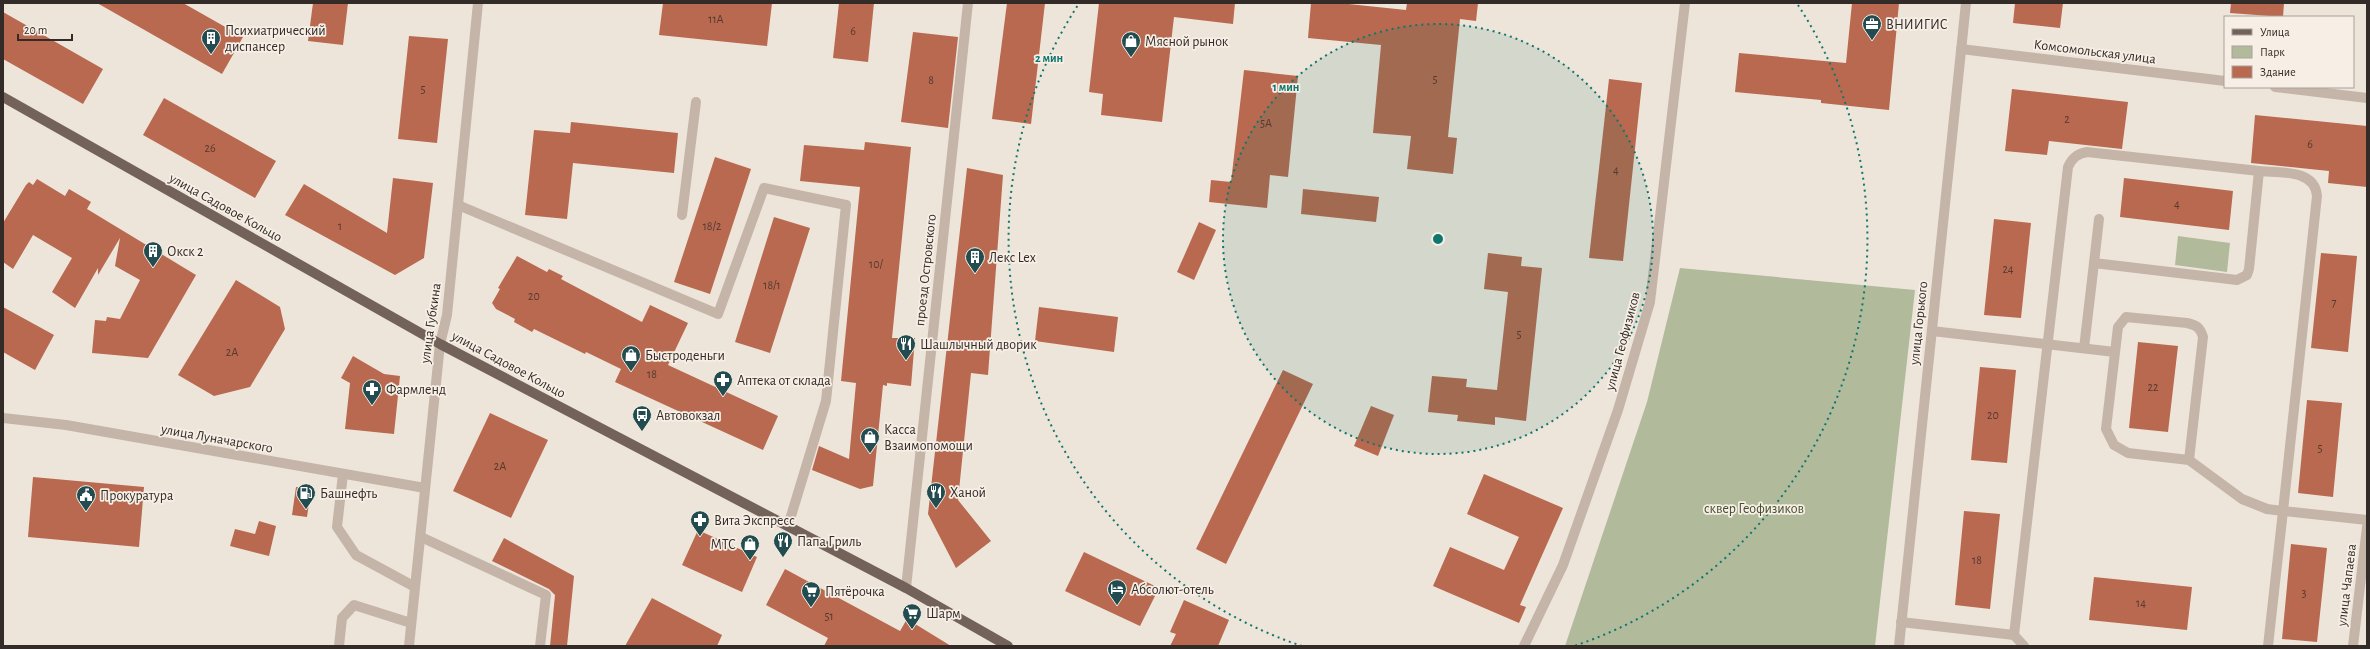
<svg xmlns="http://www.w3.org/2000/svg" width="2370" height="649" font-family="'Alegreya Sans',sans-serif">
  <rect width="100%" height="100%" fill="#eee5da"/>
  <g fill="#b1bb9c">
    <polygon points="2178,236 2230,243 2227,272 2175,265"/>
    <polygon points="1680,268 1915,290 1875,646 1565,646 1647,402"/>
  </g>
  <g fill="#b8694f">
    <polygon points="97,3 183,3 243,37 222,74"/>
    <polygon points="313,3 348,3 343,45 308,41"/>
    <polygon points="663,3 772,3 767,46 659,35"/>
    <polygon points="839,3 874,3 868,62 833,58"/>
    <polygon points="1007,3 1045,3 1031,124 992,119"/>
    <polygon points="1099,3 1235,3 1233,24 1174,17 1162,122 1101,115 1103,94 1089,92"/>
    <polygon points="1311,3 1339,3 1406,10 1407,3 1478,3 1476,21 1460,19 1448,137 1457,138 1453,174 1407,169 1411,136 1373,133 1381,45 1308,38"/>
    <polygon points="1852,3 1899,3 1889,110 1821,103 1821,100 1735,92 1739,53 1846,63"/>
    <polygon points="2015,3 2063,3 2060,28 2013,23"/>
    <polygon points="2231,3 2284,3 2283,17 2230,13"/>
    <polygon points="3,12 103,69 83,104 3,59"/>
    <polygon points="913,32 958,37 948,128 901,122"/>
    <polygon points="409,36 448,39 437,143 398,139"/>
    <polygon points="1244,70 1298,76 1288,177 1270,175 1267,208 1209,202 1211,180 1231,182"/>
    <polygon points="1609,79 1642,83 1623,261 1589,258"/>
    <polygon points="2012,89 2128,102 2122,149 2049,141 2047,155 2005,151"/>
    <polygon points="164,98 276,161 255,198 143,135"/>
    <polygon points="2255,115 2367,126 2367,187 2328,183 2329,171 2251,163"/>
    <polygon points="571,122 678,133 674,173 573,163 567,219 525,215 534,130 570,133"/>
    <polygon points="865,142 911,147 892,338 915,338 911,386 887,383 887,386 883,385 873,486 860,489 812,470 819,446 849,459 856,383 841,381 860,187 800,181 804,145 864,150"/>
    <polygon points="715,157 751,169 710,294 674,282"/>
    <polygon points="967,168 1003,175 988,375 971,373 958,500 991,541 956,568 928,514"/>
    <polygon points="393,178 433,183 424,258 395,275 285,215 304,184 387,233"/>
    <polygon points="2124,178 2233,191 2229,230 2120,217"/>
    <polygon points="37,179 65,196 69,189 91,202 87,209 196,275 148,358 92,353 95,320 106,321 107,317 120,319 140,280 115,266 120,238 98,275 98,268 75,308 52,292 72,258 33,235 13,269 3,262 3,223 26,185 29,182 33,185"/>
    <polygon points="1303,189 1379,197 1376,222 1301,214"/>
    <polygon points="774,217 810,228 770,353 735,342"/>
    <polygon points="1994,219 2031,223 2021,318 1984,315"/>
    <polygon points="1199,222 1216,230 1194,280 1177,272"/>
    <polygon points="1488,253 1522,257 1521,266 1542,268 1526,421 1495,417 1495,425 1457,421 1458,415 1428,412 1432,376 1467,379 1466,387 1497,390 1508,292 1484,289"/>
    <polygon points="2321,253 2357,256 2348,352 2311,348"/>
    <polygon points="517,256 547,272 549,269 563,276 561,279 642,322 650,305 688,323 668,365 778,416 763,450 615,382 621,369 586,352 585,354 534,329 532,332 514,322 515,319 496,309 492,303 500,289 498,288"/>
    <polygon points="236,280 280,307 285,329 250,387 214,396 178,375"/>
    <polygon points="3,307 54,335 35,370 3,352"/>
    <polygon points="1039,307 1118,317 1114,352 1035,341"/>
    <polygon points="2138,342 2178,346 2168,432 2129,428"/>
    <polygon points="353,356 384,374 400,376 394,434 345,429 350,383 341,378"/>
    <polygon points="1980,367 2016,370 2007,463 1971,460"/>
    <polygon points="1283,370 1313,384 1226,564 1196,549"/>
    <polygon points="2307,400 2342,403 2333,497 2298,493"/>
    <polygon points="1371,406 1394,415 1378,456 1354,446"/>
    <polygon points="490,413 548,440 511,518 453,491"/>
    <polygon points="1484,474 1563,508 1520,605 1526,607 1519,623 1433,586 1450,547 1504,570 1519,537 1467,514"/>
    <polygon points="33,477 144,487 139,547 28,537"/>
    <polygon points="296,487 311,489 307,517 292,515"/>
    <polygon points="1964,511 2000,514 1990,609 1955,605"/>
    <polygon points="259,521 276,526 269,556 230,546 235,529 255,534"/>
    <polygon points="698,530 757,557 742,592 682,565"/>
    <polygon points="504,538 574,576 567,646 550,646 555,595 549,589 492,561"/>
    <polygon points="2291,544 2327,548 2317,642 2282,639"/>
    <polygon points="1084,552 1159,588 1140,626 1065,591"/>
    <polygon points="785,569 900,631 907,619 951,646 824,646 828,638 766,605"/>
    <polygon points="2094,577 2192,587 2187,630 2089,620"/>
    <polygon points="652,598 722,635 717,646 625,646"/>
    <polygon points="1184,600 1229,620 1218,646 1170,646 1176,634 1170,632"/>
  </g>
  <g fill="none" stroke-linecap="round" stroke-linejoin="round">
    <g stroke="#c5b5a8" stroke-width="10">
      <polyline points="1961,49 2225,81"/>
      <polyline points="2275,87 2367,98"/>
      <polyline points="458,205 718,314 764,188 846,205 826,401 788,526"/>
      <polyline points="682,215 696,102"/>
      <path d="M2099 219 2094 263 2237 280 2247 275 2249 269 2259 171C2280 173 2315 169 2317 196L2283 511 2367 520"/>
      <polyline points="1932,331 2115,352"/>
      <polyline points="2084,348 2094,263"/>
      <polyline points="3,418 66,425 425,488"/>
      <path d="M2189 460 2203 337C2200 327 2196 325 2187 323L2126 317 2118 327 2106 429 2114 445 2128 453 2189 460 2242 499 2267 509 2283 511 2268 646"/>
      <polyline points="343,474 337,527 356,555 415,587"/>
      <polyline points="421,537 546,595 540,646"/>
      <polyline points="906,588 968,3"/>
      <path d="M1901 622 2014 635 2068 167C2072 158 2077 154 2087 152L2259 171"/>
      <polyline points="2014,635 2024,646"/>
      <polyline points="339,646 342,618 354,605 411,623"/>
      <polyline points="409,646 440,344 447,315 478,3"/>
      <polyline points="1524,646 1563,565 1618,410 1650,302 1685,3"/>
      <polyline points="1899,646 1966,3"/>
      <polyline points="2353,646 2367,527"/>
    </g>
    <polyline stroke="#73625a" stroke-width="10" points="3,97 440,344 906,588 1008,646"/>
  </g>
  <circle cx="1438" cy="239" r="215" fill="#0f766e" fill-opacity=".12"/>
  <g fill="none" stroke="#0f766e" stroke-width="2" stroke-dasharray="2 4">
    <circle cx="1438" cy="239" r="215"/>
    <path d="M1302 646A429 429 0 0 1 1078 5M1798 5A429 429 0 0 1 1574 646"/>
  </g>
  <defs>
    <g id="office-pin" transform="scale(1)"><path d="M0 17L-7.5 6A9.5 9.5 0 1 1 7.5 6Z" fill="#224c4f" stroke="#f7efe6"/><path d="M-6-3h4V-5.5h4V-3h4V5H-6ZM-1-4.5V-3h2v-1.5ZM-6 0V1H6V0Z" fill="#fff"/></g>
    <g id="building-pin" transform="scale(1)"><path d="M0 17L-7.5 6A9.5 9.5 0 1 1 7.5 6Z" fill="#224c4f" stroke="#f7efe6"/><path d="M-4-6H4V6H1V3H-1V6H-4ZM-2.5-4.3h1.7v1.8h-1.7ZM.8-4.3h1.7v1.8H.8ZM-2.5-1h1.7V.8h-1.7ZM.8-1h1.7V.8H.8Z" fill="#fff"/></g>
    <g id="shop-pin" transform="scale(1)"><path d="M0 17L-7.5 6A9.5 9.5 0 1 1 7.5 6Z" fill="#224c4f" stroke="#f7efe6"/><path d="M-5-2.5h2.3a2.7 3.5 0 0 1 5.4 0H5L5.5 6h-11ZM-1.5-2.5h3a1.5 2.3 0 0 0-3 0Z" fill="#fff"/></g>
    <g id="restaurant-pin" transform="scale(1)"><path d="M0 17L-7.5 6A9.5 9.5 0 1 1 7.5 6Z" fill="#224c4f" stroke="#f7efe6"/><path d="M-5-6h1v4h1v-4h1v4h1v-4h1v5L-1.5 .5V6h-2V.5L-5-1ZM5-6V6H3V1.5H1.5Q1.5-4 5-6Z" fill="#fff"/></g>
    <g id="pharmacy-pin" transform="scale(1)"><path d="M0 17L-7.5 6A9.5 9.5 0 1 1 7.5 6Z" fill="#224c4f" stroke="#f7efe6"/><path d="M-2-6h4v4h4v4h-4v4h-4v-4h-4v-4h4Z" fill="#fff"/></g>
    <g id="bus-pin" transform="scale(1)"><path d="M0 17L-7.5 6A9.5 9.5 0 1 1 7.5 6Z" fill="#224c4f" stroke="#f7efe6"/><path d="M-5-6H5V4H4V6H2V4H-2V6H-4V4H-5ZM-3.5-4V0h7V-4ZM-3.5 1.2v1.5H-2V1.2ZM2 1.2v1.5H3.5V1.2Z" fill="#fff"/></g>
    <g id="fuel-pin" transform="scale(1)"><path d="M0 17L-7.5 6A9.5 9.5 0 1 1 7.5 6Z" fill="#224c4f" stroke="#f7efe6"/><path d="M-5.5-6h7V0h2V4h1.3V-2.5L3-4.5l.8-.8L6-3V5H2.5V1h-1V6h-7ZM-4.2-4.7v3.2H.2V-4.7Z" fill="#fff"/></g>
    <g id="civic-pin" transform="scale(1)"><path d="M0 17L-7.5 6A9.5 9.5 0 1 1 7.5 6Z" fill="#224c4f" stroke="#f7efe6"/><path d="M-.6-6.5H3V-4.5H.6V-3L4-1V1h2V6H-6V1h2V-1L-.6-3ZM-1.2 2.5V6h2.4V2.5Z" fill="#fff"/></g>
    <g id="hotel-pin" transform="scale(1)"><path d="M0 17L-7.5 6A9.5 9.5 0 1 1 7.5 6Z" fill="#224c4f" stroke="#f7efe6"/><path d="M-6-4.5h1.5V1H6V5H4.5V3h-9V5H-6ZM-4 0a1.8 1.8 0 1 1 3.6 0ZM.5 0V-2.5h3Q6-2.5 6 0Z" fill="#fff"/></g>
    <g id="supermarket-pin" transform="scale(1)"><path d="M0 17L-7.5 6A9.5 9.5 0 1 1 7.5 6Z" fill="#224c4f" stroke="#f7efe6"/><path d="M-6-5.5h2.5l.6 2H6L4.5 2H-2.5L-4.4-4H-6ZM-1.5 3.2a1.3 1.3 0 1 0 .1 0ZM3 3.2a1.3 1.3 0 1 0 .1 0Z" fill="#fff"/></g>
  </defs>
  <g fill-rule="evenodd">
    <use href="#office-pin" x="1872" y="24"/>
    <use href="#building-pin" x="211" y="38"/>
    <use href="#shop-pin" x="1131" y="41"/>
    <use href="#building-pin" x="153" y="251"/>
    <use href="#building-pin" x="975" y="257"/>
    <use href="#restaurant-pin" x="906" y="344"/>
    <use href="#shop-pin" x="631" y="355"/>
    <use href="#pharmacy-pin" x="723" y="380"/>
    <use href="#pharmacy-pin" x="372" y="389"/>
    <use href="#bus-pin" x="642" y="415"/>
    <use href="#shop-pin" x="870" y="437"/>
    <use href="#restaurant-pin" x="936" y="492"/>
    <use href="#fuel-pin" x="306" y="493"/>
    <use href="#civic-pin" x="86" y="495"/>
    <use href="#pharmacy-pin" x="700" y="520"/>
    <use href="#restaurant-pin" x="783" y="541"/>
    <use href="#shop-pin" x="750" y="544"/>
    <use href="#hotel-pin" x="1117" y="589"/>
    <use href="#supermarket-pin" x="811" y="591"/>
    <use href="#supermarket-pin" x="912" y="613"/>
  </g>
  <g text-anchor="middle" stroke-width="3.5" stroke-linejoin="round" paint-order="stroke">
    <g font-size="12" fill="#543a31">
      <text x="716" y="23">11А</text>
      <text x="853" y="35">6</text>
      <text x="1435" y="83">5</text>
      <text x="931" y="84">8</text>
      <text x="423" y="93">5</text>
      <text x="2067" y="123">2</text>
      <text x="1266" y="127">5А</text>
      <text x="2310" y="148">6</text>
      <text x="210" y="152">26</text>
      <text x="1616" y="174">4</text>
      <text x="2177" y="208">4</text>
      <text x="340" y="230">1</text>
      <text x="712" y="230">18/2</text>
      <text x="876" y="268">10/</text>
      <text x="2008" y="273">24</text>
      <text x="772" y="289">18/1</text>
      <text x="534" y="300">20</text>
      <text x="2334" y="306">7</text>
      <text x="1519" y="338">5</text>
      <text x="232" y="356">2А</text>
      <text x="652" y="378">18</text>
      <text x="2153" y="391">22</text>
      <text x="1993" y="419">20</text>
      <text x="2320" y="452">5</text>
      <text x="500" y="470">2А</text>
      <text x="1977" y="564">18</text>
      <text x="2304" y="597">3</text>
      <text x="2141" y="607">14</text>
      <text x="829" y="620">51</text>
    </g>
    <g font-size="14" fill="#322b27" stroke="#f7efe6" text-anchor="start">
      <text x="1886" y="29">ВНИИГИС</text>
      <text x="225" y="35">Психиатрический<tspan x="225" dy="16">диспансер</tspan></text>
      <text x="1145" y="46">Мясной рынок</text>
      <text x="167" y="256">Окск 2</text>
      <text x="989" y="262">Лекс Lex</text>
      <text x="920" y="349">Шашлычный дворик</text>
      <text x="645" y="360">Быстроденьги</text>
      <text x="737" y="385">Аптека от склада</text>
      <text x="386" y="394">Фармленд</text>
      <text x="656" y="420">Автовокзал</text>
      <text x="884" y="434">Касса<tspan x="884" dy="16">Взаимопомощи</tspan></text>
      <text x="950" y="497">Ханой</text>
      <text x="320" y="498">Башнефть</text>
      <text x="100" y="500">Прокуратура</text>
      <text x="714" y="525">Вита Экспресс</text>
      <text x="797" y="546">Папа Гриль</text>
      <text x="736" y="549" text-anchor="end">МТС</text>
      <text x="1131" y="594">Абсолют-отель</text>
      <text x="825" y="596">Пятёрочка</text>
      <text x="926" y="618">Шарм</text>
    </g>
    <g font-size="14" fill="#322b27" stroke="#f7efe6">
      <text transform="translate(2095 51) rotate(7)" y="5">Комсомольская улица</text>
      <text transform="translate(226 207) rotate(29)" y="5">улица Садовое Кольцо</text>
      <text transform="translate(925 270) rotate(-84)" y="5">проезд Островского</text>
      <text transform="translate(430 323) rotate(-82)" y="5">улица Губкина</text>
      <text transform="translate(1918 323) rotate(-84)" y="5">улица Горького</text>
      <text transform="translate(1622 341) rotate(-75)" y="5">улица Геофизиков</text>
      <text transform="translate(509 364) rotate(28)" y="5">улица Садовое Кольцо</text>
      <text transform="translate(217 438) rotate(10)" y="5">улица Луначарского</text>
      <text transform="translate(2346 585) rotate(-83)" y="5">улица Чапаева</text>
    </g>
    <g font-size="14" fill="#424e2e" stroke="#f7efe6">
      <text x="1754" y="513">cквер Геофизиков</text>
    </g>
  </g>
  <circle cx="1438" cy="239" r="6" fill="#0f766e" stroke="#f7efe6" stroke-width="2"/>
  <g font-size="12" text-anchor="middle" font-weight="bold" fill="#0f766e" stroke="#f7efe6" stroke-width="3.5" stroke-linejoin="round" paint-order="stroke">
    <text x="1049" y="62">2 мин</text>
    <text x="1286" y="91">1 мин</text>
  </g>
  <rect width="2370" height="649" fill="none" stroke="#322b27" stroke-width="8"/>
  <rect x="2224" y="16" width="130" height="72" fill="#f7efe6" stroke="#a8a19a"/>
  <rect x="2232" y="29" width="20" height="6" fill="#73625a" stroke="#a8a19a"/>
  <text x="2260" y="36" font-size="12" fill="#322b27">Улица</text>
  <rect x="2232" y="46" width="20" height="12" fill="#b1bb9c" stroke="#a8a19a"/>
  <text x="2260" y="56" font-size="12" fill="#322b27">Парк</text>
  <rect x="2232" y="66" width="20" height="12" fill="#b8694f" stroke="#a8a19a"/>
  <text x="2260" y="76" font-size="12" fill="#322b27">Здание</text>
  <path d="M18 34v6h54v-6" fill="none" stroke="#322b27" stroke-width="2"/>
  <text x="24" y="34" font-size="12" fill="#322b27" stroke="#f7efe6" stroke-width="3" paint-order="stroke">20 m</text>
</svg>
